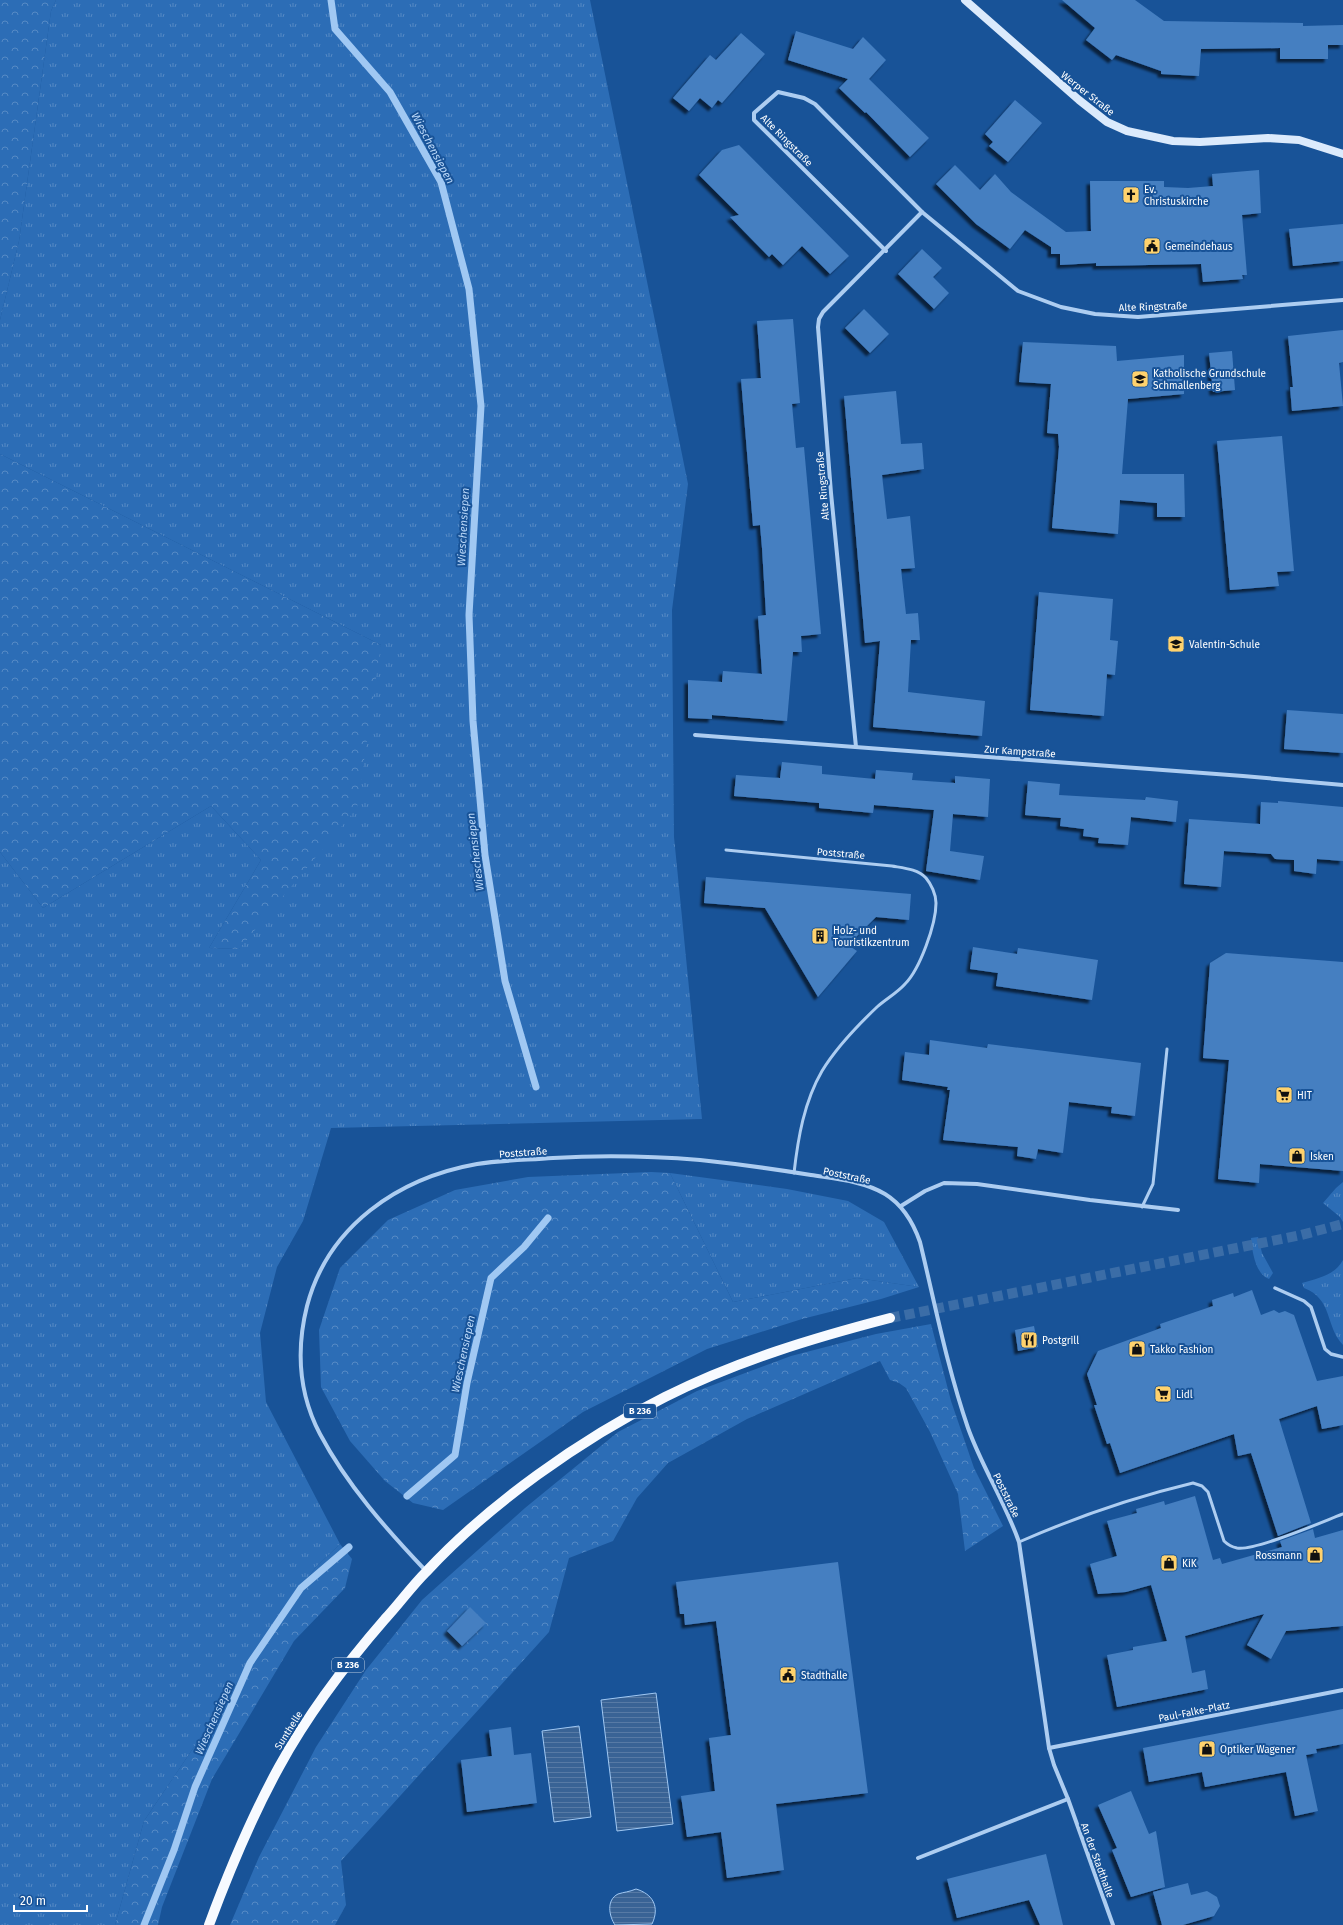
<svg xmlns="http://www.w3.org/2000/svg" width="1343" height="1925" font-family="'Fira Sans',sans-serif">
  <defs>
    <pattern id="grass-tufts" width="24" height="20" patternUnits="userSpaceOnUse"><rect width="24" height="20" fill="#2c6db6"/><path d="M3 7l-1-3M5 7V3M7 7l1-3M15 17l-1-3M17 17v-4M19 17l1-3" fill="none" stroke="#568ac5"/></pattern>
    <pattern id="forest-crowns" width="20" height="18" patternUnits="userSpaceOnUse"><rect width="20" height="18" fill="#2c6db6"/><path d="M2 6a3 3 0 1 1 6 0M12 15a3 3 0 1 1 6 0" fill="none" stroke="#568ac5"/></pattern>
    <pattern id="water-rules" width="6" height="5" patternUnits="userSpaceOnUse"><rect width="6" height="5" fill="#396395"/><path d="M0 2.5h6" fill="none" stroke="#577aa5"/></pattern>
    <filter id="shadow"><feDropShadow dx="-3.5" dy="3.5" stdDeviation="1" flood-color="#0009"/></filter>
  </defs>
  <rect width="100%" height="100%" fill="#185398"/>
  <g fill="url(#grass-tufts)">
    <polygon points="56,0 590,0 688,484 672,610 674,837 702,1119 331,1128 303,1221 277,1267 260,1333 266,1402 340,1544 315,1568 144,1821 115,1925 0,1925 0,852 43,908 211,806 261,860 209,948 239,949 381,645 0,454 0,320 19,241 51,11"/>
    <polygon points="670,1173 787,1189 848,1201 884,1222 919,1287 857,1278 733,1302"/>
    <polygon points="1343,1182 1343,1222 1340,1217 1323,1203 1336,1188"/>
    <path d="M1258 1237 1262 1253 1273 1273 1269 1279C1255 1274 1252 1250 1251 1238Z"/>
    <path d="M1343 1260V1345C1325 1326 1333 1299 1304 1288L1302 1283C1318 1278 1334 1276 1343 1260Z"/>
  </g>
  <g fill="url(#forest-crowns)">
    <polygon points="0,0 56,0 51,11 19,241 0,320"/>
    <polygon points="0,454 381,645 357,808 239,949 209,948 261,860 211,806 43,908 0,852"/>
    <polygon points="651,1172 670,1173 733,1302 857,1278 919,1287 881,1299 802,1319 707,1349 583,1412 443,1510 413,1503 385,1481 350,1441 321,1387 319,1330 340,1268 388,1220 455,1190 528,1177"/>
    <polygon points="931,1324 951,1401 974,1468 1003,1526 965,1551 958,1494 930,1432 906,1388 899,1383 890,1380 880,1361 747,1419 668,1463 637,1498 613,1541 569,1558 549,1632 341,1861 346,1905 335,1925 230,1925 259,1857 316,1747 366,1670 422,1600 525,1508 618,1432 697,1391 791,1356 876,1334"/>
    <polygon points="340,1544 352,1559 345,1588 294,1641 212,1779 162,1907 158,1925 115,1925 144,1821 315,1568"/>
  </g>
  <g fill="url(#water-rules)" stroke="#a0c8f3">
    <polygon points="656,1693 673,1824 617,1831 601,1700"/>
    <polygon points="579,1726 591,1817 554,1822 542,1731"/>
    <path d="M636 1889C653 1894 660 1907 652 1924L615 1925C609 1916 606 1900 618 1894 624 1892 629 1892 636 1889Z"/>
  </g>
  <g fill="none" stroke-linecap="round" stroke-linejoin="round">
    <g stroke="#a0c8f3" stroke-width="7">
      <polyline points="331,0 335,29 390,92 441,182 469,289 481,406 469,615 473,721 485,855 505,981 536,1087"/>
      <polyline points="407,1496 455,1455 467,1383 491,1278 524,1247 548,1218"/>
      <polyline points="144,1925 174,1850 195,1787 250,1663 301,1588 349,1547"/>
    </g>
  </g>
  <g fill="#457fc1" filter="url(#shadow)">
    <polygon points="1062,0 1135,0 1164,21 1303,23 1303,26 1343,25 1343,45 1328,45 1328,59 1280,59 1280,48 1201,49 1199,76 1161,74 1161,71 1116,55 1112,60 1086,40 1095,28"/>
    <polygon points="796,31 853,49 863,37 886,60 869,79 929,138 910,157 866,112 865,113 839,88 848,79 788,60"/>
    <polygon points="741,33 765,54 722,103 718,100 712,108 700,98 689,111 673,98 710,55 716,60"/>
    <polygon points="1015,100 1042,123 1008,162 989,146 993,142 985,134"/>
    <polygon points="739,145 849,256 830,274 802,246 783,265 772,254 769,257 730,217 739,215 699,175 722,150"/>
    <polygon points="955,165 980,190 995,174 1011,192 1066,232 1091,231 1090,181 1164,181 1164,187 1188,188 1213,186 1212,174 1259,170 1261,213 1242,215 1247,275 1242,275 1243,279 1203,282 1201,264 1096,266 1096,263 1060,265 1060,254 1051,254 1051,247 1025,230 1010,249 976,224 936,184"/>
    <polygon points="1343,224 1343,261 1293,266 1289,229"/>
    <polygon points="922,249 942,268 933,277 949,293 934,309 898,274"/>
    <polygon points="864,309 889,334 870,353 845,328"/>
    <polygon points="793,319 800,403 792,404 796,448 804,447 821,634 801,636 802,652 793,652 787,721 712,715 712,719 688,718 688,680 722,682 723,671 762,674 758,616 766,615 762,548 760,525 753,526 741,379 761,378 757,321"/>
    <polygon points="1343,330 1343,362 1339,363 1343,406 1292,411 1290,387 1293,387 1288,336"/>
    <polygon points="1023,342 1116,346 1117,361 1184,355 1184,394 1128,399 1122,474 1184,474 1185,517 1157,517 1157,503 1120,500 1118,534 1052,528 1059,447 1058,434 1047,433 1051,384 1019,382"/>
    <polygon points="1232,351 1235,390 1213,392 1209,353"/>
    <polygon points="896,391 901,444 922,443 924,469 882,475 887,519 910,516 915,568 901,569 906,614 918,613 920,640 911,640 908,692 985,701 982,736 873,727 880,641 865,643 844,396"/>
    <polygon points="1282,436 1294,571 1277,572 1279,586 1230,590 1217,441"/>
    <polygon points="1039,592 1113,599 1110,640 1118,641 1115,675 1107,674 1104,716 1030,710"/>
    <polygon points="1287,710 1343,714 1343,753 1284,749"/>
    <polygon points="782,762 822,766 822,774 875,779 876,770 913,773 912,780 955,783 955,776 990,779 988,817 953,814 950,851 984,856 980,880 926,871 934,810 874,805 873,813 819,808 819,803 734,796 736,775 780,778"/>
    <polygon points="1028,781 1060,784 1059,795 1145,800 1146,797 1178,801 1176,822 1131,817 1128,845 1098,843 1099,838 1083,836 1084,829 1060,826 1061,818 1025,815"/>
    <polygon points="1278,801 1343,807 1343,861 1317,859 1316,874 1294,871 1294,860 1275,859 1271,854 1224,851 1221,887 1184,884 1189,819 1260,824 1261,802 1278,803"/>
    <polygon points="706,877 911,894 909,920 876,917 848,945 857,951 818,997 765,908 704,903"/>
    <polygon points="973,947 1017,954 1018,948 1098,960 1092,1000 996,986 998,973 970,969"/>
    <polygon points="1226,953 1343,962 1343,1171 1260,1164 1259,1183 1218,1179 1229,1060 1203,1058 1210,963"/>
    <polygon points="930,1040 987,1048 988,1044 1141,1063 1135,1116 1111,1113 1112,1107 1069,1102 1063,1153 1038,1149 1036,1159 1017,1156 1018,1147 943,1140 950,1090 947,1090 948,1087 902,1080 905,1052 929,1055"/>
    <polygon points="1252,1290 1261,1315 1274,1310 1279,1313 1285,1311 1294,1315 1317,1381 1343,1376 1343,1425 1322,1429 1317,1406 1279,1419 1311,1523 1278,1536 1251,1453 1238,1456 1234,1434 1120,1473 1110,1443 1107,1444 1094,1405 1097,1405 1087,1374 1098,1351 1161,1328 1160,1324 1213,1306 1212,1300 1233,1293 1234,1297"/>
    <polygon points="1034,1326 1038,1347 1018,1351 1015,1330"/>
    <polygon points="1195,1496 1213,1560 1220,1558 1222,1564 1282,1547 1280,1541 1313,1529 1315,1538 1343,1530 1343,1626 1286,1631 1271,1659 1247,1645 1264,1614 1185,1636 1192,1673 1205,1670 1208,1689 1117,1707 1107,1655 1133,1650 1133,1647 1167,1641 1151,1585 1126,1592 1098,1594 1090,1564 1117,1556 1107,1521 1137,1513 1136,1509 1164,1501 1165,1505"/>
    <polygon points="838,1562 868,1793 776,1804 784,1870 727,1878 721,1832 687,1837 681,1796 715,1791 709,1738 731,1735 716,1621 685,1625 684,1614 680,1614 676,1582"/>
    <polygon points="470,1607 486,1623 462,1646 447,1631"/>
    <polygon points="1343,1709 1343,1744 1316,1749 1317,1753 1306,1755 1318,1811 1295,1816 1286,1772 1205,1787 1202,1772 1149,1782 1143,1748"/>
    <polygon points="511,1727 514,1755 531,1753 537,1803 467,1812 461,1760 492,1756 489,1730"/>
    <polygon points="1131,1791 1149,1834 1156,1831 1165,1887 1131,1897 1112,1850 1117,1848 1098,1805"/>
    <polygon points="1046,1854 1063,1925 1040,1925 1029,1900 957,1918 947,1879"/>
    <polygon points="1188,1883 1191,1895 1207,1891 1217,1897 1220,1906 1214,1916 1183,1925 1162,1925 1153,1892"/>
  </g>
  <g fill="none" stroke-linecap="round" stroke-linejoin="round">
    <polyline stroke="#3b6da7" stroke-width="10" stroke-dasharray="10 5" stroke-linecap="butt" points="890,1318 1301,1235 1343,1224"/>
    <g stroke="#adcdf1" stroke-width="3">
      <path d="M726 850 892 866C903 868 918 869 926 878 931 884 936 894 936 903 936 924 920 969 905 984 897 993 886 999 877 1007 857 1026 836 1048 822 1071 804 1102 798 1138 794 1173"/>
      <polyline points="1142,1207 1153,1184 1167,1049"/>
      <path d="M1019 1542C1074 1518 1134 1497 1193 1483L1202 1486 1208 1492 1224 1541C1228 1545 1232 1547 1237 1548 1255 1551 1322 1522 1343 1514"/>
    </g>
    <polyline stroke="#adcdf1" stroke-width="3.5" points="1275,1288 1304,1301 1311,1307 1325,1349 1331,1354 1343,1357"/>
    <g stroke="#adcdf1" stroke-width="4">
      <polyline points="886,251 754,120 754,113 778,92 804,98 815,104 922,212"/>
      <polyline points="695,735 1243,776 1343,785"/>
      <polyline points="856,747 831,493 818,327 819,319 823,312 922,212 1018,291 1061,307 1095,314 1138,317 1343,300"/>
      <polyline points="901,1206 925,1191 944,1183 977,1184 1090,1200 1178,1210"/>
      <path d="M426 1571C387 1530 347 1485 320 1434 299 1394 296 1350 307 1306 328 1226 398 1178 477 1164 502 1160 528 1160 553 1158 602 1155 651 1156 700 1160 738 1164 774 1169 811 1175 836 1179 863 1181 885 1194 903 1205 913 1222 920 1242 935 1304 947 1367 968 1428 982 1467 1005 1502 1019 1542L1049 1748 1054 1765 1068 1799 1113 1925"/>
      <polyline points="1049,1748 1343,1690"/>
      <polyline points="918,1858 1068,1799"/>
    </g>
    <polyline stroke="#dbeafc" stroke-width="8" points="965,0 1079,100 1107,122 1127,131 1173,141 1200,142 1268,138 1299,140 1343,154"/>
    <path stroke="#f7faff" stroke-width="10" d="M209 1925C229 1871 251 1818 279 1767 308 1714 345 1665 385 1619 399 1604 411 1587 426 1572 489 1504 581 1439 665 1397 737 1361 813 1338 890 1318"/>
  </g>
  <defs>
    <g id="church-square" transform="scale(0.9)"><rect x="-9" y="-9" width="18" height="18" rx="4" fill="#ffd26d" stroke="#185398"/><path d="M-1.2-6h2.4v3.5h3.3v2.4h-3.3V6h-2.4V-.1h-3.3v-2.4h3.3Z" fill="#111"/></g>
    <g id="civic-square" transform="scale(0.9)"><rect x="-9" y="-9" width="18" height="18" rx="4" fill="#ffd26d" stroke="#185398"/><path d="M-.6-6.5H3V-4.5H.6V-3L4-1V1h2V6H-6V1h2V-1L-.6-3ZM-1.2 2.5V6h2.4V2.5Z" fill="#111"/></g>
    <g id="school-square" transform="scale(0.9)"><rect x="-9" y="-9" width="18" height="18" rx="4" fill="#ffd26d" stroke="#185398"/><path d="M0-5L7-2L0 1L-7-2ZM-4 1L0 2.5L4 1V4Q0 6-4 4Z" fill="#111"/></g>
    <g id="building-square" transform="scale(0.9)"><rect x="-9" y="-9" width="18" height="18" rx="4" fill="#ffd26d" stroke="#185398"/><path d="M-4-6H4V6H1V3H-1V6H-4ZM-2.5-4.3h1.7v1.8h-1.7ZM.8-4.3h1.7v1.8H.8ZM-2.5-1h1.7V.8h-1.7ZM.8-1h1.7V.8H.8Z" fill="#111"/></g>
    <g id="supermarket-square" transform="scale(0.9)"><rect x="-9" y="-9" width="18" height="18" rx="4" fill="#ffd26d" stroke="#185398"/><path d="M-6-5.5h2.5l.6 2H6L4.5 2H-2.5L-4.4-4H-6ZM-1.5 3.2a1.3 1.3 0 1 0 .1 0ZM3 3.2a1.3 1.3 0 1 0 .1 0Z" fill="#111"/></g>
    <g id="shop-square" transform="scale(0.9)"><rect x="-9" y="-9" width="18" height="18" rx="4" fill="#ffd26d" stroke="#185398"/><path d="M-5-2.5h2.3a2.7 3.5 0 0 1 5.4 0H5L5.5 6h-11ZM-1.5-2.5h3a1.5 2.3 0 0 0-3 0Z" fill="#111"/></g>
    <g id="restaurant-square" transform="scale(0.9)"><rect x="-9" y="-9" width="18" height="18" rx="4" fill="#ffd26d" stroke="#185398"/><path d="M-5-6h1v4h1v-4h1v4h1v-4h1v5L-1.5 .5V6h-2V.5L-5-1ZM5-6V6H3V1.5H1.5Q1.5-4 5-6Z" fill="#111"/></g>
  </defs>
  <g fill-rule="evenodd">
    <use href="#church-square" x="1131" y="195"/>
    <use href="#civic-square" x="1152" y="246"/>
    <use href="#school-square" x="1140" y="379"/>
    <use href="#school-square" x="1176" y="644"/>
    <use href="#building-square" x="820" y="936"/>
    <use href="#supermarket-square" x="1284" y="1095"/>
    <use href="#shop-square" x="1297" y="1156"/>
    <use href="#restaurant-square" x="1029" y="1340"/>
    <use href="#shop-square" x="1137" y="1349"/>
    <use href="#supermarket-square" x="1163" y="1394"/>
    <use href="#shop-square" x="1315" y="1555"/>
    <use href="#shop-square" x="1169" y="1563"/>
    <use href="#civic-square" x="788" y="1675"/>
    <use href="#shop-square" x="1207" y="1749"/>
  </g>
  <g text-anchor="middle" stroke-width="4" stroke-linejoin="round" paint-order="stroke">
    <g fill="#185398" stroke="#bacbe0" stroke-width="1">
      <rect x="624" y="1404" width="32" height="14" rx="3"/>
      <rect x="332" y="1658" width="32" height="14" rx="3"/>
    </g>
    <g font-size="9" font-weight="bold" fill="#fff">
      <text x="640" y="1414">B 236</text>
      <text x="348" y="1668">B 236</text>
    </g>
    <g font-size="10" fill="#fff" stroke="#185398">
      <text transform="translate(1088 93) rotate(38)" y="4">Werper Straße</text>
      <text transform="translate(787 140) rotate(45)" y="4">Alte Ringstraße</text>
      <text transform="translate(1153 306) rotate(-2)" y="4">Alte Ringstraße</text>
      <text transform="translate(822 486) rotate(-95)" y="4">Alte Ringstraße</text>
      <text transform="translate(1020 751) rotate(4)" y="4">Zur Kampstraße</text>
      <text transform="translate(841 853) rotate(5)" y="4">Poststraße</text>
      <text transform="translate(523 1152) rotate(-4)" y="4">Poststraße</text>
      <text transform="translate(847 1175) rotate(12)" y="4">Poststraße</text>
      <text transform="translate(1007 1495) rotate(64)" y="4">Poststraße</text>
      <text transform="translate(1194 1711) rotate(-11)" y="4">Paul-Falke-Platz</text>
      <text transform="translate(288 1730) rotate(-58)" y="4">Sunthelle</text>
      <text transform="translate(1098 1860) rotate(70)" y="4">An der Stadthalle</text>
    </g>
    <g font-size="10" fill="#fff" stroke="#185398" text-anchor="start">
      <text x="1144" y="193">Ev.<tspan x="1144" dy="12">Christuskirche</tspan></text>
      <text x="1165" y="250">Gemeindehaus</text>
      <text x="1153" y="377">Katholische Grundschule<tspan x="1153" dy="12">Schmallenberg</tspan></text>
      <text x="1189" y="648">Valentin-Schule</text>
      <text x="833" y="934">Holz- und<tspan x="833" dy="12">Touristikzentrum</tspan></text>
      <text x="1297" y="1099">HIT</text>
      <text x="1310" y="1160">Isken</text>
      <text x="1042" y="1344">Postgrill</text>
      <text x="1150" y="1353">Takko Fashion</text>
      <text x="1176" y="1398">Lidl</text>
      <text x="1302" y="1559" text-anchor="end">Rossmann</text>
      <text x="1182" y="1567">KiK</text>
      <text x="801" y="1679">Stadthalle</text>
      <text x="1220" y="1753">Optiker Wagener</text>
    </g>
    <g font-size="11" font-style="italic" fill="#b9d7f8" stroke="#185398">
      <text transform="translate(433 148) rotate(62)" y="4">Wieschensiepen</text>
      <text transform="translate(463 527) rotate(-87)" y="4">Wieschensiepen</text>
      <text transform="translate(475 852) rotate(-97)" y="4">Wieschensiepen</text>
      <text transform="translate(463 1354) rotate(-78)" y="4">Wieschensiepen</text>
      <text transform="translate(214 1718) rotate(-66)" y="4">Wieschensiepen</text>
    </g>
  </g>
  <path d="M14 1905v6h73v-6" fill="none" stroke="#ffffff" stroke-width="2"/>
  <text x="20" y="1905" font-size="12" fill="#ffffff" stroke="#185398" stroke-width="3" paint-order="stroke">20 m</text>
</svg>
